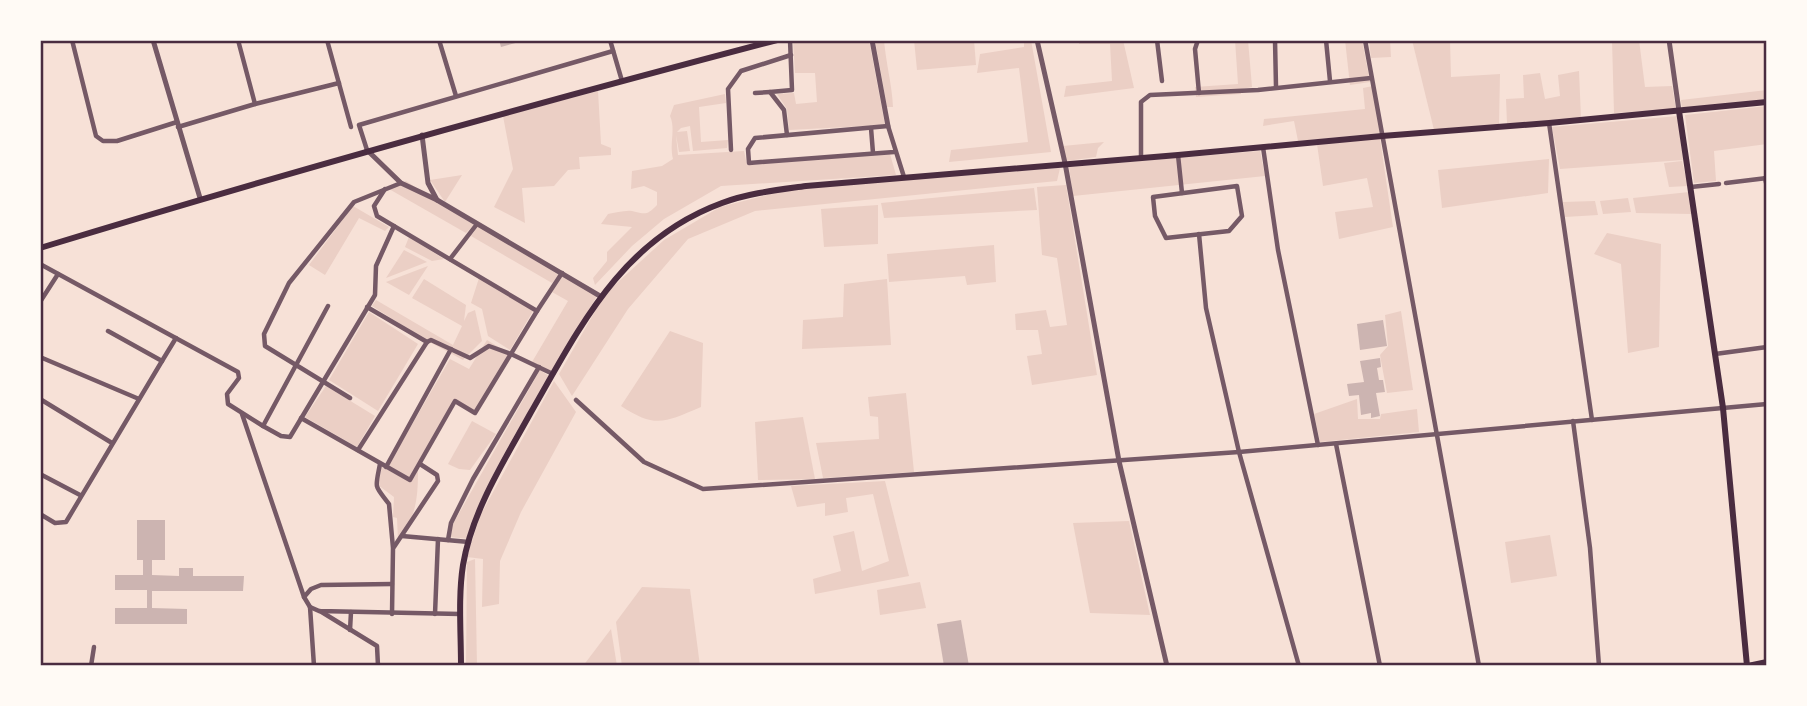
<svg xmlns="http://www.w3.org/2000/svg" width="1807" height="706" font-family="'Roboto Condensed',sans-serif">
  <rect width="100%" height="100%" fill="#f7e1d7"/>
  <g fill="#ebcfc5">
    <polygon points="793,40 869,40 885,125 789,130 787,109 777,94 794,93 796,104 817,102 815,73 795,73"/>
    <path d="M875 40H884C886 64 892 84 893 107H887Z"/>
    <polygon points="914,40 974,40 976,65 917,70"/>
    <polygon points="1024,40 1031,40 1051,152 949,162 951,150 1028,142 1019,68 977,73 980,54 1024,47"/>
    <polygon points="1079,40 1123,40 1134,88 1064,97 1066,86 1112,81 1110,44 1079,44"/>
    <polygon points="1235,40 1248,40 1252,87 1241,89 1241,94 1196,97 1195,87 1238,84"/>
    <polygon points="1345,40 1362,40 1370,82 1350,85"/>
    <polygon points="1369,40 1390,40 1391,57 1371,58"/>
    <polygon points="1412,40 1450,40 1451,77 1500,74 1499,125 1434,130"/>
    <polygon points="1612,40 1639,40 1645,87 1672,86 1676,109 1614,113"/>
    <polygon points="1579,71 1581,118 1507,124 1506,99 1524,98 1523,75 1540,73 1545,99 1560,96 1558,75"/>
    <polygon points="1373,86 1381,133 1298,141 1294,121 1263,126 1264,119 1365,109 1363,88"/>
    <polygon points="1767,90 1767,100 1682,108 1681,100"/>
    <polygon points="598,91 601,144 611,148 611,155 579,157 580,169 568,170 554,186 522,188 525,223 494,207 513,169 503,116"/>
    <path d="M725 94 726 103 699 107 701 142 728 140 727 148 693 151 690 126 681 128 677 132 687 131 690 151 679 152 676 135 678 155 744 151 747 165 890 154 896 175 721 186 664 219 632 246 595 285 593 278 607 261V252L632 227 601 224 608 214C615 213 625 210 632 211 646 214 646 216 657 205V192L644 186 631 189 632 171 662 166 673 159C669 144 676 129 670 116L674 105Z"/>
    <polygon points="1767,106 1767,144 1714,151 1716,181 1694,183 1685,115"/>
    <polygon points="1678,116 1683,160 1560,169 1552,127"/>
    <polygon points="1380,139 1393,227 1339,239 1335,212 1373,207 1367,178 1323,186 1317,144"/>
    <polygon points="1104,142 1098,148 1096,157 1066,161 1063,146"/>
    <polygon points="1260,151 1265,176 1073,196 1069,167"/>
    <polygon points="1549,159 1548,193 1442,208 1438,170"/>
    <polygon points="1682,161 1688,186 1669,187 1664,163"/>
    <polygon points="1060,168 1057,181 755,211 688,239 628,309 572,396 559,374 605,294 664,240 720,207 795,188"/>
    <polygon points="462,175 445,202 430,180"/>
    <polygon points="406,181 474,225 466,233 389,189"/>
    <polygon points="1066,185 1097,375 1032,385 1027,356 1042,354 1038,330 1016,330 1015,314 1046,310 1050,327 1067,325 1057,258 1042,255 1037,187"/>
    <polygon points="1034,188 1037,210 884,218 881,203"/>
    <polygon points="1689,192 1692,214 1636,213 1633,198"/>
    <polygon points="1628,198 1631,212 1603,214 1600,201"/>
    <polygon points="1595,201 1598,215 1565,217 1563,202"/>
    <polygon points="878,205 878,244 824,247 821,209"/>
    <polygon points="353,206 389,227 385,231 359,218 325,275 309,265"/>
    <polygon points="478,226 559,275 552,283 471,236"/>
    <polygon points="1607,233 1661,244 1659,347 1628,353 1621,264 1594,254"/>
    <polygon points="409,237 444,259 432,261 405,247"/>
    <polygon points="994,245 996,282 967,285 965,276 889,282 887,254"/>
    <polygon points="404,250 427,262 386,278"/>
    <polygon points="428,266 409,295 386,282"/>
    <polygon points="563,276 597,296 552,372 532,362 568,301 552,292"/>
    <polygon points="479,278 533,311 510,350 488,336 482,309 471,303"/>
    <polygon points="424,279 466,305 464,321 468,313 475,310 482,341 463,360 424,339 372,306 376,300 453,345 462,326 412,298"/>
    <polygon points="887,279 891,345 802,349 803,320 843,317 844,284"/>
    <polygon points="1401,311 1413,390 1387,393 1380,355 1388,346 1385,315"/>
    <polygon points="369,312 418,344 378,411 329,380"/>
    <path d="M670 331 703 343 701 407C665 422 656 429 621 406Z"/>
    <polygon points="487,340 510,354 475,411 455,400 410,479 388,466 450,359 469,369"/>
    <path d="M540 370 549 376C520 428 483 481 468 539L450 537 453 524Z"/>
    <polygon points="554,381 576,412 521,512 500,561 499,604 482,607 483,559 467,557 480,516"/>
    <polygon points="326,386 375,416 357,447 305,417"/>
    <polygon points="906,393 914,472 823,478 816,443 879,439 878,417 870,416 868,397"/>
    <polygon points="1357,399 1358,419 1380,419 1381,414 1417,409 1419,432 1320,442 1314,414"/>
    <polygon points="803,417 815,479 758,480 755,422"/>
    <polygon points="472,421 496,434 470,470 459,469 448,464"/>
    <path d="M382 467 411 482 418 470C418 499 416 517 398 541L397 518 393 517 394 497 378 485Z"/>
    <polygon points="885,481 909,576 815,594 813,579 841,571 833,536 854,531 862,571 889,561 873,494 846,498 848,512 825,516 825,503 797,507 791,486"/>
    <polygon points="1129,521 1150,615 1090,613 1073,523"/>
    <polygon points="1550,535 1557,576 1511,583 1505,542"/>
    <polygon points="475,559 477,666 466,666 467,562"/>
    <polygon points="920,582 926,608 880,615 877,590"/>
    <polygon points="642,587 690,589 700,666 622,666 616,622"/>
    <polygon points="611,629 617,666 583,666"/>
  </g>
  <g fill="#ccb4b1">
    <polygon points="499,40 523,40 523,41 501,47"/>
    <polygon points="1383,320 1387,346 1360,350 1357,324"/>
    <polygon points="1380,358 1381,367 1377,368 1379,380 1383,380 1385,392 1376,393 1380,416 1371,418 1371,413 1361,415 1359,395 1349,396 1347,384 1364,382 1360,361"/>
    <polygon points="137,520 165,520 165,560 152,560 152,575 179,576 179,568 193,568 193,576 244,576 243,591 152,591 152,608 187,609 187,624 115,624 115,608 147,608 147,590 115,590 115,575 143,575 143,560 137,560"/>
    <polygon points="961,620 969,666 944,666 937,624"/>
  </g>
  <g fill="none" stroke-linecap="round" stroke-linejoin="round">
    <g stroke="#755966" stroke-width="4.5">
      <polyline points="72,40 96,136 103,141 117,141 177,122"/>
      <polyline points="238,40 255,104"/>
      <polyline points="327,40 351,127"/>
      <polyline points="439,40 456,96"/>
      <polyline points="610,40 622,81"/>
      <polyline points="1157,40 1162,81"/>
      <polyline points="1198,40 1195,49 1199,93"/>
      <polyline points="1275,40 1276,87"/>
      <polyline points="1326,40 1330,81"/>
      <polyline points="1365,40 1479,666"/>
      <polyline points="755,93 770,92"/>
      <polyline points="1549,123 1592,420"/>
      <polyline points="178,127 255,104 339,83"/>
      <polyline points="871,128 873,153"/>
      <polyline points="787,135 784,110 770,92 792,90 790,40"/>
      <polyline points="1263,147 1278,250 1318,445"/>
      <polyline points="367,150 359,125 613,51"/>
      <polyline points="731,150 728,89 741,71 791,55"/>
      <polyline points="894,152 749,163 748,149 755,138 888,126 904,177"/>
      <polyline points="1178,155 1182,193"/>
      <polyline points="1141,158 1141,102 1150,95 1258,90 1371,78"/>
      <polyline points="1765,178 1767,187"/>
      <polyline points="1726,183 1767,178"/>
      <polygon points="1237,186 1242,216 1229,231 1166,238 1155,216 1153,197"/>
      <polyline points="1691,187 1719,184"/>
      <polyline points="385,189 374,206 377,216 537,311 562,273"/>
      <polyline points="1199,234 1206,308 1239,452 1299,666"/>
      <polyline points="450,259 477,224"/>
      <polyline points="40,264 238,372 239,378 227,394 228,404 263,426"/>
      <polyline points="40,302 58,274"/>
      <polyline points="328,306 263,426 281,436 290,437 375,295 376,266 394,226"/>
      <polyline points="367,307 427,342"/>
      <polyline points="1715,354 1767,347"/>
      <polyline points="40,357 139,399"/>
      <polyline points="162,361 176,338"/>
      <polyline points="350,398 265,346 264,334 289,283 354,202 401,183"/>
      <polyline points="40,399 112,443"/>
      <polyline points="576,400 644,462 703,489 1239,452 1767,404"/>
      <polyline points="242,414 304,597 310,607 319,611 460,614"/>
      <polyline points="301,418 410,480 455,401 475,413 537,311"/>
      <polyline points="1573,421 1590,548 1599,666"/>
      <polyline points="1336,444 1380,666"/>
      <polyline points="358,450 427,342 431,340 470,358 489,346 511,354 553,374"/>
      <path d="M380 464C375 490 374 484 389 504L393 548 392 614"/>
      <polyline points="386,467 451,349"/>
      <polyline points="40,474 80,495"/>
      <polyline points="40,514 55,523 66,522 162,361 108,331"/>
      <polyline points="402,536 469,542"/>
      <polyline points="448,540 451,523 473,479 539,367"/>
      <polyline points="394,547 438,481 437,475 420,464"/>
      <polyline points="304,597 311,589 321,585 392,584"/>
      <polyline points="310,607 314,666"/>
      <polyline points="320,611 377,646 378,666"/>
      <polyline points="435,614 438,539"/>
      <polyline points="350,630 351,612"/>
      <polyline points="91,666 94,647"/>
    </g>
    <g stroke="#755966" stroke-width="5">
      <polyline points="153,40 200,198"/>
      <polyline points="872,40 888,126"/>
      <polyline points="1037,40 1065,163 1119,461 1167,666"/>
      <polyline points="1669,40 1679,111"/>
      <polyline points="422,135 428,183 437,200 600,296"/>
      <polyline points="367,150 401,183 437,200"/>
    </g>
    <g stroke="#4a2c40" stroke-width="6">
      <polyline points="1679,111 1723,408 1747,666"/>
      <path d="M40 248C284 173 530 105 777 40"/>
      <path d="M461 666C461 633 458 597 463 565 472 511 504 461 530 414 580 327 621 240 722 203 749 193 778 190 806 186L1178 155 1382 136 1549 123 1767 102"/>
      <polyline points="1748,666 1767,662"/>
    </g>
  </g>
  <rect width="1807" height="706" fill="none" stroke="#fffaf5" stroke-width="84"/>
  <rect x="42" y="42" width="1723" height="622" fill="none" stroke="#4a2c40" stroke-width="2.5"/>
</svg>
